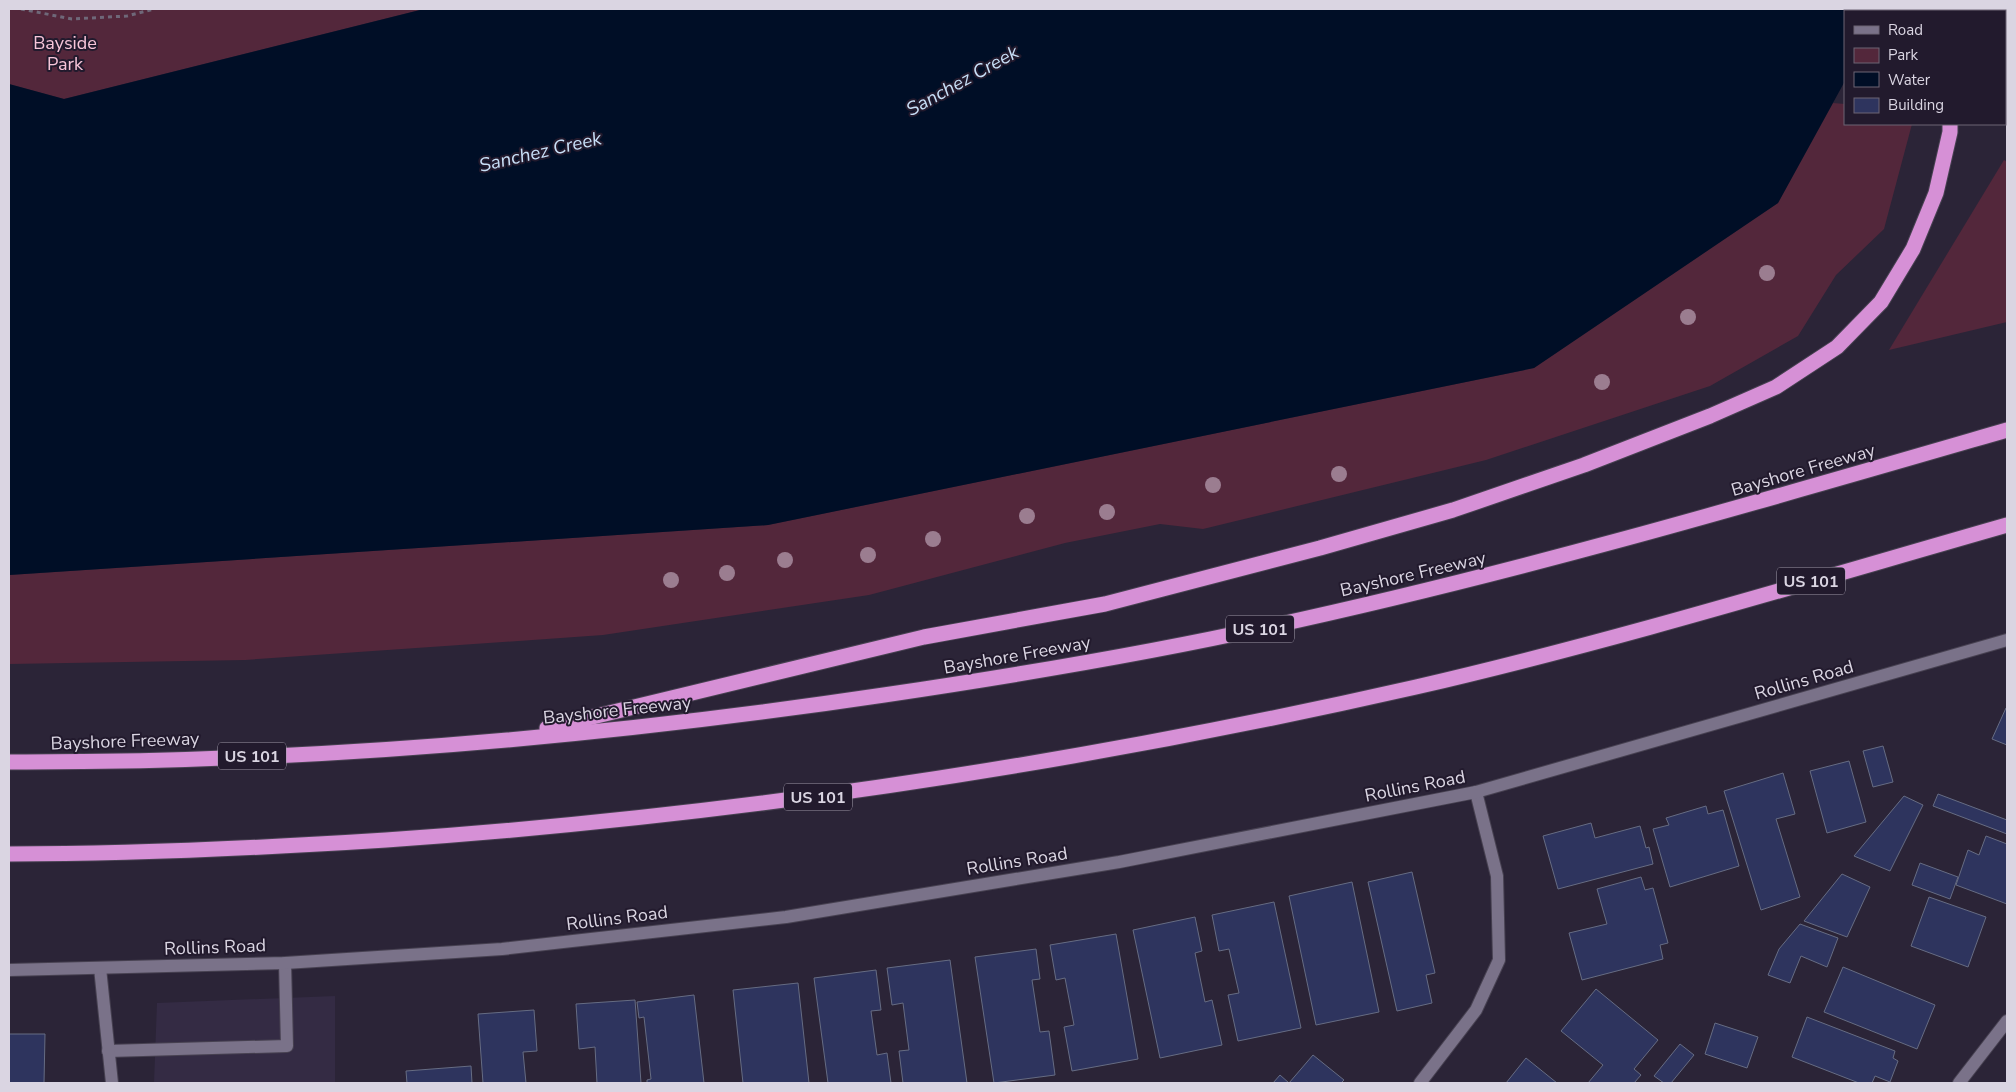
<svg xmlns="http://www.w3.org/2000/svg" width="2016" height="1092" font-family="'Nunito Sans',sans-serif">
  <rect width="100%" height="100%" fill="#2b2437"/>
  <polygon fill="#342b44" points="335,996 335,1083 154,1083 157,1003"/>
  <g fill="#53273b">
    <polygon points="9,9 424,9 64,99 9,84"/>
    <polygon points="1833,103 1845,104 1845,124 1912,124 1884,229 1836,275 1798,336 1710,386 1486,460 1203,529 1160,524 1065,543 869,595 603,635 245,660 9,664 9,575 768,525 1534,368 1778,203"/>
    <polygon points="2004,160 2007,162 2007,322 1889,350"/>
  </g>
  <polygon fill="#000e26" points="424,9 1949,9 1941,11 1845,11 1845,81 1778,203 1534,368 768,525 9,575 9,84 64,99"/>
  <g fill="#2e345e" stroke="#666c83">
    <polygon points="2006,708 2007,708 2007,745 1992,739"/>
    <polygon points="1883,746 1893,782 1873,787 1863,751"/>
    <polygon points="1849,761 1866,822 1827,833 1810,771"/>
    <polygon points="1783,773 1795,814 1776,819 1800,897 1761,910 1724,791"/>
    <polygon points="1938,794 2007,820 2007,834 1933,806"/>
    <polygon points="1904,796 1923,805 1890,871 1854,856"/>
    <polygon points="1706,806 1708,814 1723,810 1739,866 1670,887 1653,829 1669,825 1666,818"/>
    <polygon points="1591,823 1595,838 1640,826 1646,848 1649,847 1653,864 1558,889 1543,836"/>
    <polygon points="1986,836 2007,844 2007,904 1956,885 1968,850 1979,855"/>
    <polygon points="1920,863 1958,877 1950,899 1912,885"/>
    <polygon points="1412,872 1435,973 1426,975 1432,1003 1397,1011 1368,882"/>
    <polygon points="1842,874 1870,887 1847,937 1804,921"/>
    <polygon points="1641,877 1645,890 1653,888 1668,943 1660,945 1663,959 1582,980 1569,933 1607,924 1597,889"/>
    <polygon points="1352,882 1379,1012 1316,1025 1289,896"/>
    <polygon points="1929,897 1986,917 1968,967 1911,946"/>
    <polygon points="1274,902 1301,1028 1238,1041 1228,995 1239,993 1229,949 1219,951 1212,915"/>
    <polygon points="1195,917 1202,951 1195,953 1205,1002 1212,1000 1222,1045 1160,1058 1133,930"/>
    <polygon points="1800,924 1838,938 1827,967 1801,956 1790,983 1768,975 1779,949"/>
    <polygon points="1116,934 1138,1059 1072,1071 1064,1027 1074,1025 1065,978 1056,980 1050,945"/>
    <polygon points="1036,949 1040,979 1032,980 1040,1032 1049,1031 1055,1075 994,1083 975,957"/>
    <polygon points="950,960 967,1083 903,1083 899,1051 909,1050 903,1003 892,1005 887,968"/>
    <polygon points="1843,967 1935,1005 1917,1049 1824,1012"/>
    <polygon points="876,970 881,1010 871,1011 877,1055 887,1053 891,1083 828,1083 814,978"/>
    <polygon points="798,983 809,1083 743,1083 733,990"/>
    <polygon points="1596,989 1658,1040 1634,1069 1641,1075 1634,1083 1588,1083 1603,1065 1561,1031"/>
    <polygon points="694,995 704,1083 647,1083 647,1080 651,1079 644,1017 639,1018 637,1002"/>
    <polygon points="635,1000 641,1083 597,1083 595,1047 579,1049 576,1004"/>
    <polygon points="534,1010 537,1051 523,1052 526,1083 483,1083 478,1014"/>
    <polygon points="1807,1017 1895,1051 1893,1058 1898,1061 1890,1082 1875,1076 1872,1083 1859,1083 1792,1057"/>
    <polygon points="1715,1023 1758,1037 1747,1068 1705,1054"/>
    <polygon points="9,1034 45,1034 44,1083 9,1083"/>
    <polygon points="1680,1044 1694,1055 1671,1083 1664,1083 1654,1076"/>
    <polygon points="1313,1055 1344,1080 1341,1083 1273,1083 1280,1075 1289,1083"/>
    <polygon points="1526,1058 1557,1083 1506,1083"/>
    <polygon points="471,1066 472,1083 407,1083 406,1071"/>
  </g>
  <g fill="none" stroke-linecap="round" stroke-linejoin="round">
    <g stroke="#474151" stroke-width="14">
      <polyline id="service" points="108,1051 287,1046 285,963"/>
    </g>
    <g stroke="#474151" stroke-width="14">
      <g id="minor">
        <polyline points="100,968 112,1083"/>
        <polyline points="1420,1083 1476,1010 1499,960 1497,876 1476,792"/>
        <polyline points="1959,1083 2007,1021"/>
      </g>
    </g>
    <g stroke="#474151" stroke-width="14">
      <polyline id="tertiary" points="9,970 285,963 502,949 786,917 1119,862 1476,792 2007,640"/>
    </g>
    <g stroke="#474151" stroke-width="17">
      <g id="motorway">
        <polyline points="1937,9 1937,11"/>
        <polyline points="1951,9 1953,11"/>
        <polyline points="2005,95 2007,98"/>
        <polyline points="547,728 924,637 1105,604 1320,548 1453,510 1584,465 1710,416 1776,387 1837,347 1881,302 1913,249 1936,193 1950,132 1950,124"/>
        <path d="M9 762C301 763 595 738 884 695 1012 676 1140 655 1267 627 1517 573 1762 501 2007 430"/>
        <path d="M9 854C135 854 261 848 386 840 734 816 1077 764 1416 687 1615 641 1811 581 2007 525"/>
      </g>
    </g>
    <g stroke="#6f6879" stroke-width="3" stroke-dasharray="4 4" stroke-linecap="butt">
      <polyline points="21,9 72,19 127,16 154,9"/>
      <polyline points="1997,9 1999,11"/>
      <polyline points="2005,23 2007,27"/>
    </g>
    <use href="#service" stroke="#7a7289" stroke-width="12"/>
    <use href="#minor" stroke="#7a7289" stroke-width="12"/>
    <use href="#tertiary" stroke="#7a7289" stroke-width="12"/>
    <use href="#motorway" stroke="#d690d6" stroke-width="15"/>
  </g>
  <g fill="#9b7d90">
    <circle cx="1767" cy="273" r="8"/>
    <circle cx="1688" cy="317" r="8"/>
    <circle cx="1602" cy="382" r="8"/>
    <circle cx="1339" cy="474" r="8"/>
    <circle cx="1213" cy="485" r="8"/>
    <circle cx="1107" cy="512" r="8"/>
    <circle cx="1027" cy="516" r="8"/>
    <circle cx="933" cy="539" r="8"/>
    <circle cx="868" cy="555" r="8"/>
    <circle cx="785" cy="560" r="8"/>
    <circle cx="727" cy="573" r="8"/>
    <circle cx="671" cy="580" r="8"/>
  </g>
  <g text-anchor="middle" stroke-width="4" stroke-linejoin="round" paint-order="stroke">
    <g fill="#221a2d" stroke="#a39dac" stroke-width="1">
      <rect x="1777" y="567.5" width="68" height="27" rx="4"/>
      <rect x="1226" y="615.5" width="68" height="27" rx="4"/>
      <rect x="218" y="742.5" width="68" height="27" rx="4"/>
      <rect x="784" y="783.5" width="68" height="27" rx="4"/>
    </g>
    <g font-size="16" font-weight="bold" fill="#dad5e2">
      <text x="1811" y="587">US 101</text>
      <text x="1260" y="635">US 101</text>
      <text x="252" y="762">US 101</text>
      <text x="818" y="803">US 101</text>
    </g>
    <g font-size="18" fill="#f7c5d9" stroke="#221a2d">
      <text x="65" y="49">Bayside<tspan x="65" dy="21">Park</tspan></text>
    </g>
    <g font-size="18" fill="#dad5e2" stroke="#221a2d">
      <text transform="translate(1803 470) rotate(-16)" y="6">Bayshore Freeway</text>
      <text transform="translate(1413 574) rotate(-13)" y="6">Bayshore Freeway</text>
      <text transform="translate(1017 655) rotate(-10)" y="6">Bayshore Freeway</text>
      <text transform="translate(1804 680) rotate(-16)" y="6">Rollins Road</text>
      <text transform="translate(617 710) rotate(-6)" y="6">Bayshore Freeway</text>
      <text transform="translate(125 741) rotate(-2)" y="6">Bayshore Freeway</text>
      <text transform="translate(1415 786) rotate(-11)" y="6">Rollins Road</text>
      <text transform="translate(1017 861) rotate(-9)" y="6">Rollins Road</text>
      <text transform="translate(617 918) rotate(-7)" y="6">Rollins Road</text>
      <text transform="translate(215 947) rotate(-2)" y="6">Rollins Road</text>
    </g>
    <g font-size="19" font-style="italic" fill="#c8dff7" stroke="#221a2d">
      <text transform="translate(962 80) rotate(-29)" y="7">Sanchez Creek</text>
      <text transform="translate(540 151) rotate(-13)" y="7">Sanchez Creek</text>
    </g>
  </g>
  <rect width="2016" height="1092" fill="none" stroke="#dad5e2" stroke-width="20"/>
  <rect x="1844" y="10" width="162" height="115" fill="#221a2d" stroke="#6c6575"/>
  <rect x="1854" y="26" width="25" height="8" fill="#7a7289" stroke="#6c6575"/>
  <text x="1888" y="35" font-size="15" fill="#dad5e2">Road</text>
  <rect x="1854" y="48" width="25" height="15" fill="#53273b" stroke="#6c6575"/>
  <text x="1888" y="60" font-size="15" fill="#dad5e2">Park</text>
  <rect x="1854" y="72" width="25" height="15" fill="#000e26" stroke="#6c6575"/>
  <text x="1888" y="85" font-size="15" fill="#dad5e2">Water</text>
  <rect x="1854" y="98" width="25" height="15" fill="#2e345e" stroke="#6c6575"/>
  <text x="1888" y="110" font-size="15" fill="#dad5e2">Building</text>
</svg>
